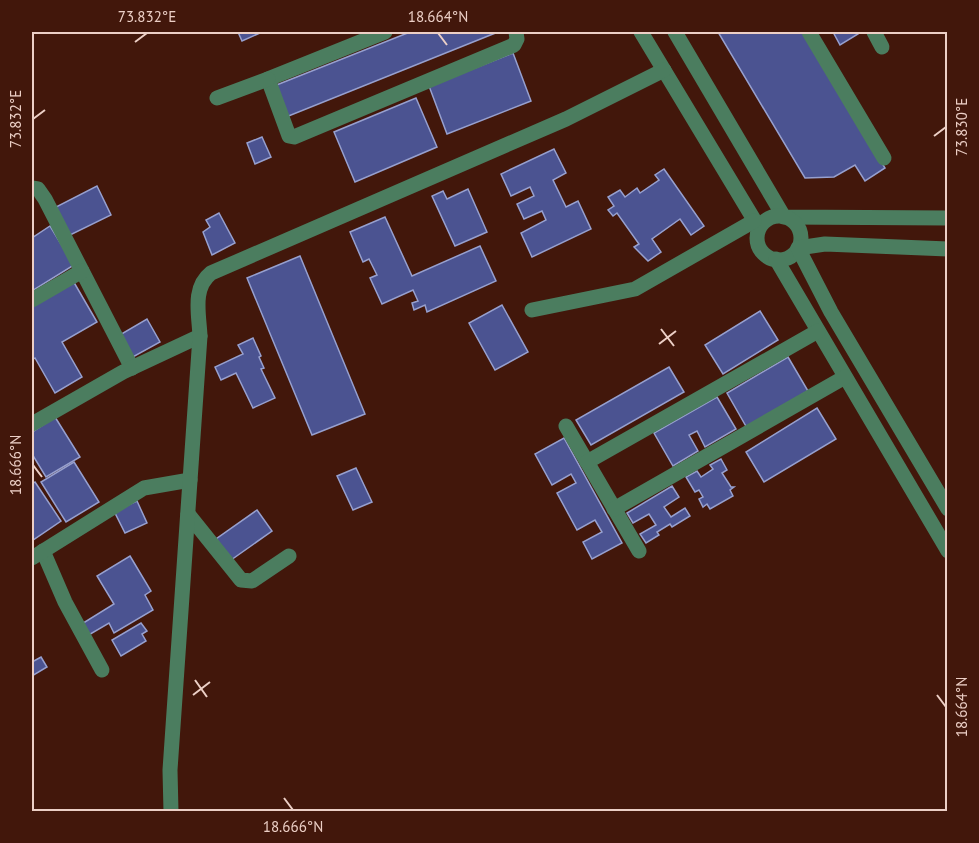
<svg xmlns="http://www.w3.org/2000/svg" width="979" height="843" font-family="'PT Sans',sans-serif">
  <rect width="100%" height="100%" fill="#42170b"/>
  <g fill="#4b5391" stroke="#97a0cf" stroke-width="1.5">
    <polygon points="238,32 259,32 260,33 242,41"/>
    <polygon points="410,32 498,32 286,117 274,86"/>
    <polygon points="718,32 803,32 885,168 865,181 855,165 834,177 805,178"/>
    <polygon points="833,32 857,32 858,34 840,45"/>
    <polygon points="513,53 531,101 447,134 429,86"/>
    <polygon points="416,98 437,147 355,182 334,132"/>
    <polygon points="262,137 271,157 255,164 247,143"/>
    <polygon points="554,149 566,173 553,180 566,207 578,201 591,229 532,257 521,233 546,220 542,211 524,219 517,204 534,196 530,187 511,196 501,174"/>
    <polygon points="664,169 704,226 691,235 680,219 652,239 661,252 648,261 634,247 639,244 617,213 613,216 608,210 614,206 608,197 620,190 625,197 637,188 640,193 659,180 655,175"/>
    <polygon points="97,186 111,215 68,236 54,208"/>
    <polygon points="468,189 487,232 455,246 432,196 443,191 447,199"/>
    <polygon points="219,213 235,243 212,255 203,232 210,227 206,220"/>
    <polygon points="385,217 412,276 480,246 496,281 427,312 425,305 414,310 412,303 418,301 413,290 382,304 370,278 377,275 369,259 363,262 350,232"/>
    <polygon points="50,226 74,265 32,291 32,238"/>
    <polygon points="300,256 365,414 312,435 247,278"/>
    <polygon points="72,279 97,322 62,342 82,377 55,393 35,358 32,360 32,302"/>
    <polygon points="502,305 528,352 495,370 469,323"/>
    <polygon points="760,311 778,340 723,374 705,345"/>
    <polygon points="147,319 160,342 131,358 118,336"/>
    <polygon points="253,338 261,356 259,357 264,368 261,369 275,398 253,408 236,373 221,380 215,367 243,354 238,345"/>
    <polygon points="788,357 808,391 747,428 727,393"/>
    <polygon points="669,367 684,392 591,445 576,420"/>
    <polygon points="717,397 736,429 705,447 697,431 689,435 698,451 673,466 654,433"/>
    <polygon points="817,408 836,439 764,482 746,452"/>
    <polygon points="55,417 80,457 46,477 32,454 32,432"/>
    <polygon points="564,438 622,543 592,559 583,542 602,532 595,520 577,530 557,493 576,483 571,474 552,485 535,454"/>
    <polygon points="721,459 727,470 722,473 731,487 734,487 730,490 733,496 710,509 707,504 703,507 699,499 703,497 699,490 695,492 686,477 697,471 701,477 713,469 710,465"/>
    <polygon points="74,462 99,502 66,522 41,482"/>
    <polygon points="356,468 372,502 353,510 337,476"/>
    <polygon points="35,482 61,521 33,540 32,484"/>
    <polygon points="672,486 679,497 664,507 671,517 685,508 690,516 672,527 670,524 657,532 659,535 646,543 640,534 656,525 649,514 633,523 627,513"/>
    <polygon points="137,501 147,523 125,533 114,511"/>
    <polygon points="257,510 272,531 231,560 216,539"/>
    <polygon points="130,556 151,591 145,595 153,610 114,633 109,623 87,636 80,625 114,604 97,576"/>
    <polygon points="141,623 147,631 142,634 146,641 121,656 112,640"/>
    <polygon points="41,657 47,667 32,676 32,662"/>
  </g>
  <g fill="none" stroke-linecap="round" stroke-linejoin="round">
    <g stroke="#4b7d5f" stroke-width="15">
      <polyline points="385,32 268,79 289,136 294,137 514,45 517,39 516,32"/>
      <polyline points="641,32 759,228"/>
      <polyline points="675,32 784,217 948,218"/>
      <polyline points="809,32 884,158"/>
      <polyline points="874,32 882,47"/>
      <polyline points="217,98 268,79"/>
      <polyline points="32,188 38,189 45,199 132,368"/>
      <circle cx="779" cy="238" r="22"/>
      <polyline points="948,249 825,244 798,248 831,312 948,509"/>
      <polyline points="776,259 948,551"/>
      <polyline points="32,300 82,271"/>
      <polyline points="532,310 635,289 754,221"/>
      <polyline points="32,424 123,372 200,336"/>
      <polyline points="566,426 639,551"/>
      <polyline points="587,462 818,331"/>
      <polyline points="614,509 845,377"/>
      <polyline points="188,514 241,580 252,581 289,556"/>
      <polyline points="43,551 65,602 102,670"/>
      <polyline points="32,558 144,488 190,480"/>
      <path d="M171 812 170 770 200 336C199 314 192 288 211 273L566 119 664 70"/>
    </g>
  </g>
  <path fill="none" stroke="#eccfc6" stroke-width="2" d="M438 33 447 45M135 42 147 33M33 119 45 110M934 136 946 127M661 329 674 346M659 344 676 331M33 465 42 477M195 680 207 697M193 695 210 682M937 695 946 707M284 798 293 810"/>
  <rect width="979" height="843" fill="none" stroke="#42170b" stroke-width="66"/>
  <rect x="33" y="33" width="913" height="777" fill="none" stroke="#eccfc6" stroke-width="2"/>
  <g font-size="15" text-anchor="middle" fill="#eccfc6">
    <text x="147" y="22">73.832°E</text>
    <text x="438" y="22">18.664°N</text>
    <text transform="translate(16 119) rotate(-90)" y="5">73.832°E</text>
    <text transform="translate(962 127) rotate(-90)" y="5">73.830°E</text>
    <text transform="translate(16 465) rotate(-90)" y="5">18.666°N</text>
    <text transform="translate(962 707) rotate(-90)" y="5">18.664°N</text>
    <text x="293" y="832">18.666°N</text>
  </g>
</svg>
